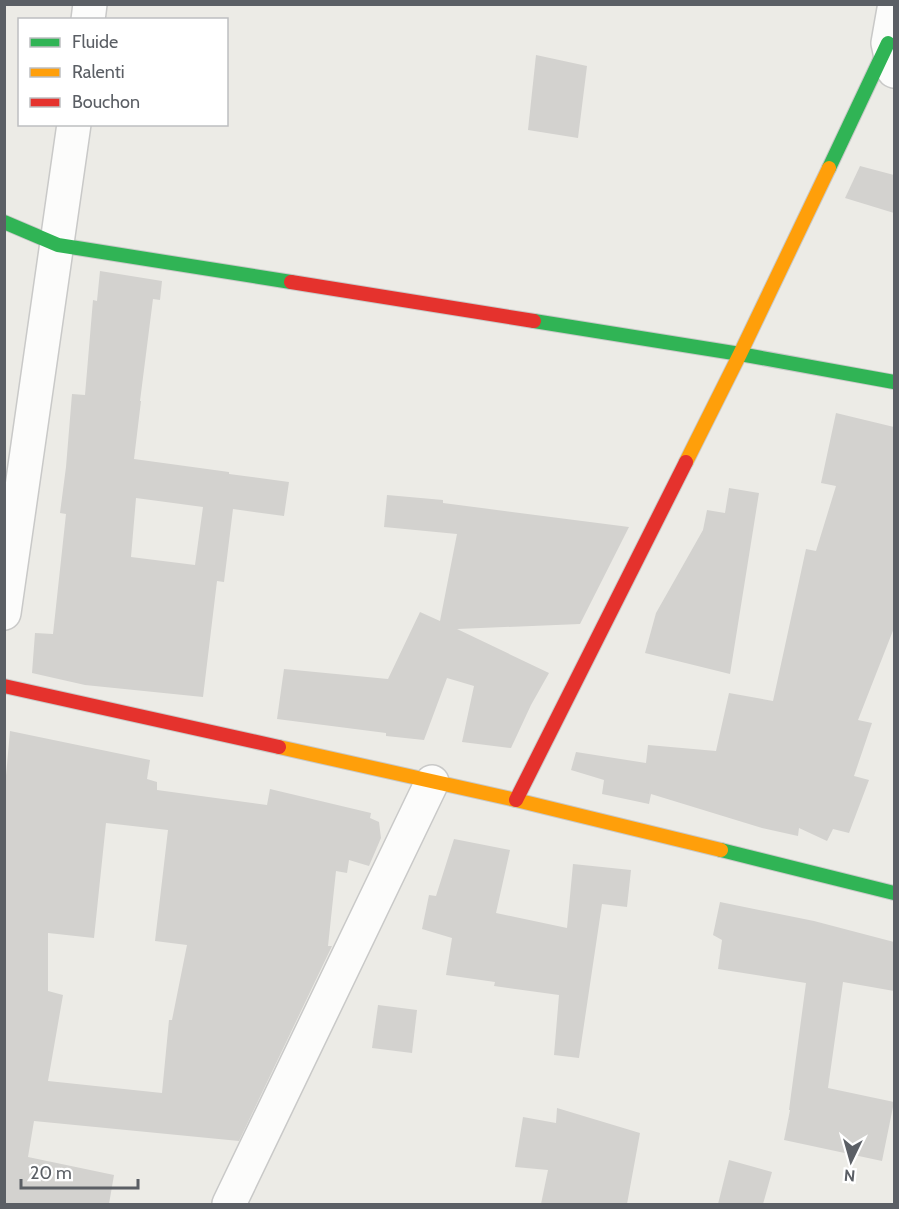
<svg xmlns="http://www.w3.org/2000/svg" width="899" height="1209" font-family="Cabin,sans-serif">
  <rect width="100%" height="100%" fill="#ecebe6"/>
  <g fill="#d3d2cf" fill-rule="evenodd">
    <polygon points="536,55 587,66 578,138 528,130"/>
    <polygon points="860,166 894,175 894,213 845,198"/>
    <path d="M100 271 162 281 160 300 153 299 140 401H141L134 459 229 472V474L289 482 284 516 233 509 224 582 217 581 203 697 85 685 32 673 35 633 53 634 66 514 60 513 66 467 72 394 85 395 93 300 97 301ZM136 498 203 507 195 565 131 557Z"/>
    <polygon points="836,413 894,427 894,628 858,720 872,723 854,776 869,780 849,833 833,829 827,841 799,828 798,836 762,828 651,794 649,804 602,794 604,780 571,770 576,752 646,763 648,745 716,751 729,693 773,701 806,549 816,551 836,486 821,483"/>
    <polygon points="729,488 759,493 730,674 645,653 656,613 703,530 707,510 725,513"/>
    <polygon points="387,495 443,500 443,503 629,527 580,624 457,629 549,673 531,705 511,748 462,742 474,686 447,678 424,740 386,736 386,733 277,719 284,669 388,679 420,612 440,621 457,534 384,527"/>
    <path d="M10 731 150 760 147 779 157 782V790L267 805 270 789 371 813 370 818 379 822 381 838 369 866 349 860 347 873 336 871 328 946H332L239 1141 34 1121 28 1157 114 1175 109 1204H4V798ZM106 823 168 830 155 941 187 945 172 1020H169L162 1093 48 1081 63 995 48 991V933L94 938Z"/>
    <polygon points="454,839 510,850 496,913 567,928 573,864 631,870 627,907 602,904 579,1058 554,1055 559,995 494,986 495,982 446,975 452,938 422,929 429,895 436,896"/>
    <polygon points="720,902 814,921 894,942 894,991 843,982 828,1088 894,1102 882,1161 784,1140 790,1110 789,1110 806,983 718,969 722,940 713,935"/>
    <polygon points="378,1005 417,1010 412,1053 372,1048"/>
    <polygon points="557,1108 640,1133 627,1204 541,1204 548,1170 515,1167 523,1117 556,1123"/>
    <polygon points="729,1160 772,1172 763,1204 718,1204"/>
  </g>
  <g fill="none" stroke-linecap="round" stroke-linejoin="round">
    <g stroke="#c9c9c8" stroke-width="36">
      <g id="street">
        <polyline points="894,9 888,43 894,71"/>
        <polyline points="88,20 90,4"/>
        <polyline points="4,613 74,124"/>
        <polyline points="229,1204 432,782"/>
      </g>
    </g>
    <g stroke="#c8c9c8" stroke-width="16">
      <g id="fast">
        <polyline points="829,168 888,43"/>
        <polyline points="4,222 58,245 291,282"/>
        <polyline points="534,321 740,354 894,382"/>
        <polyline points="721,850 894,893"/>
      </g>
    </g>
    <g stroke="#c8c9c8" stroke-width="16">
      <g id="slow">
        <polyline points="686,462 740,354 829,168"/>
        <polyline points="279,747 516,800 721,850"/>
      </g>
    </g>
    <g stroke="#c8c9c8" stroke-width="16">
      <g id="jam">
        <polyline points="291,282 534,321"/>
        <polyline points="4,686 279,747"/>
        <polyline points="516,800 686,462"/>
      </g>
    </g>
    <use href="#street" stroke="#fcfcfb" stroke-width="33"/>
    <use href="#fast" stroke="#30b455" stroke-width="14"/>
    <use href="#slow" stroke="#ff9f0a" stroke-width="14"/>
    <use href="#jam" stroke="#e5322d" stroke-width="14"/>
  </g>
  <rect width="899" height="1209" fill="none" stroke="#5b5f65" stroke-width="12"/>
  <rect x="18" y="18" width="210" height="108" fill="#ffffff" stroke="#bdbfc1" stroke-width="1.5"/>
  <rect x="30" y="38" width="30" height="9" fill="#30b455" stroke="#bdbfc1" stroke-width="1.5"/>
  <text x="72" y="48" font-size="18" fill="#5b5f65">Fluide</text>
  <rect x="30" y="68" width="30" height="9" fill="#ff9f0a" stroke="#bdbfc1" stroke-width="1.5"/>
  <text x="72" y="78" font-size="18" fill="#5b5f65">Ralenti</text>
  <rect x="30" y="98" width="30" height="9" fill="#e5322d" stroke="#bdbfc1" stroke-width="1.5"/>
  <text x="72" y="108" font-size="18" fill="#5b5f65">Bouchon</text>
  <g transform="translate(851 1161) rotate(185)" stroke="#ffffff" stroke-width="4.5" paint-order="stroke">
  <path d="M0-4.5L10 22L0 15L-10 22Z" fill="#5b5f65"/>
  <text y="-9" font-size="16" font-weight="bold" text-anchor="middle" fill="#5b5f65">N</text>
  </g>
  <path d="M21 1179v9h117v-9" fill="none" stroke="#5b5f65" stroke-width="3"/>
  <text x="30" y="1179" font-size="18" fill="#5b5f65" stroke="#ffffff" stroke-width="4.5" paint-order="stroke">20 m</text>
</svg>
